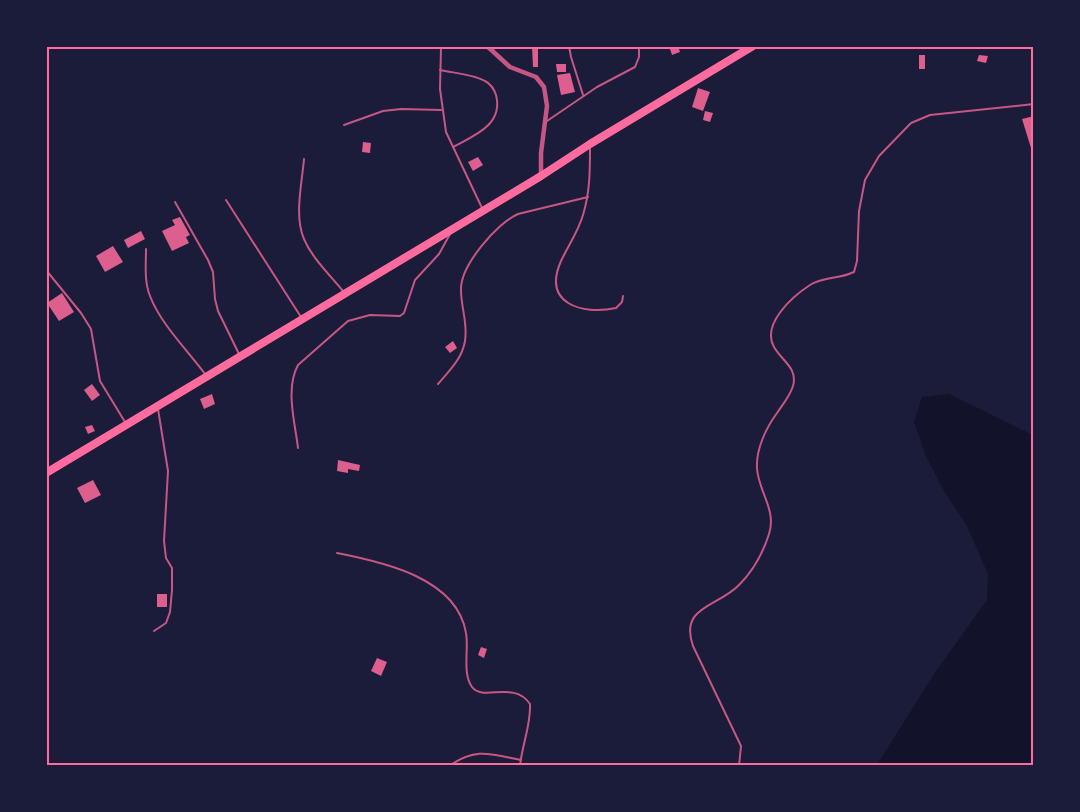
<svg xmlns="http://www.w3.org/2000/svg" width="1080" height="812" font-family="Arial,sans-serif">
  <rect width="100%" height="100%" fill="#1b1b3a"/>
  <polygon fill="#12122b" points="949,394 1033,435 1033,765 877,765 934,674 987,600 988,574 967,526 944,491 926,456 914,422 922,397"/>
  <g fill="#dd5f8e">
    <polygon points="669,46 678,46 680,52 672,55"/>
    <polygon points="532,47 538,47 538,67 533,67"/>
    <rect x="919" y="55" width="6" height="14"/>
    <polygon points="979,55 988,56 986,63 977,61"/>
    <polygon points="556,64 566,64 566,72 557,72"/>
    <polygon points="570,73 575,92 561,95 557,75"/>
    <polygon points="698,88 710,92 703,111 692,107"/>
    <polygon points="705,111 713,113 710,122 703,120"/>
    <polygon points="1034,116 1034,147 1031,148 1022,119"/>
    <polygon points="363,142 371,143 370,153 362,152"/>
    <polygon points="478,157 483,165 473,171 468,162"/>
    <polygon points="180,217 190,235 186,237 189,243 172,251 162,231 175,225 172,220"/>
    <polygon points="141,231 145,239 128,248 124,240"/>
    <polygon points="113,246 123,262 105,272 96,256"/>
    <polygon points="62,293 74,312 59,321 47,303"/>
    <polygon points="453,341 457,348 450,353 445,347"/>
    <polygon points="92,384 100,395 92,401 84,390"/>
    <polygon points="212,394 215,404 204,409 200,399"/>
    <polygon points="92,425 95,431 88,434 85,427"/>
    <polygon points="338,460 360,465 359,471 348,469 348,473 337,471"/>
    <polygon points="93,480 101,495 85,503 77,488"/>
    <rect x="157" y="594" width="10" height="13"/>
    <polygon points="481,647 487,649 484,658 478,655"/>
    <polygon points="377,658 387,662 381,676 371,671"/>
  </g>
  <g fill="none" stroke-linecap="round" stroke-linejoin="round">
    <g stroke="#c65784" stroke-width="2">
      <polyline points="569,46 571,57 583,95"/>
      <polyline points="441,48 440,89 446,132 482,208"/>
      <path d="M440 70C453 73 473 74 485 81 491 84 494 89 496 95 504 125 473 136 453 147"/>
      <polyline points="547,121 597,87 635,67 639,57 639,46"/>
      <polyline points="344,125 383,111 401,109 441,110"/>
      <path d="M590 147C590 171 590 192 583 215 578 232 568 246 561 261 542 304 582 315 616 308L622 302 623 296"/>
      <path d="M304 159C302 183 294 216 304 239 312 258 330 275 343 291"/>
      <polyline points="226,200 301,317"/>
      <polyline points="175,202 208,260 213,272 215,299 218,311 239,354"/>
      <path d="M146 249C146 264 144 281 150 296 160 323 188 351 205 374"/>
      <polyline points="46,270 81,313 91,329 100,381 125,422"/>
      <path d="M438 384C449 371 462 359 465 341 468 323 461 308 461 290 460 266 497 223 518 214L588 197"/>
      <path d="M298 448C295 422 285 389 298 365L348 321 370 315 400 316 404 313 415 280 439 254 450 234"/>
      <path d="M337 553C383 562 457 578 466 633 469 649 462 673 472 687 483 702 514 680 530 704 531 725 522 745 520 766"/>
      <polyline points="154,631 166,623 170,612 172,590 172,568 166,558 164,541 168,471 158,409"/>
      <polyline points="276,766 288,766"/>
      <path d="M449 766C476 747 491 754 521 760"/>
      <path d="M739 766 741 746 693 646C679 606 718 607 739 585 753 571 763 553 769 534 777 510 758 491 757 468 756 449 766 428 777 413 783 404 790 396 793 386 798 368 782 361 774 347 761 324 793 296 810 285 822 277 840 279 854 272L857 261 859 211 865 180 879 156 911 123 930 115 1034 104"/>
    </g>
    <polyline stroke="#c65784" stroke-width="4.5" points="487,46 510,67 536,77 544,87 547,106 541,153 541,176"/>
    <polyline stroke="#ff6b9d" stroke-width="8" points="46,473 541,176 590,144 753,46"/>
  </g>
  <rect width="1080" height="812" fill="none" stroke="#1b1b3a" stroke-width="96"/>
  <rect x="48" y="48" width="984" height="716" fill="none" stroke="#ff6b9d" stroke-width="2"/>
</svg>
